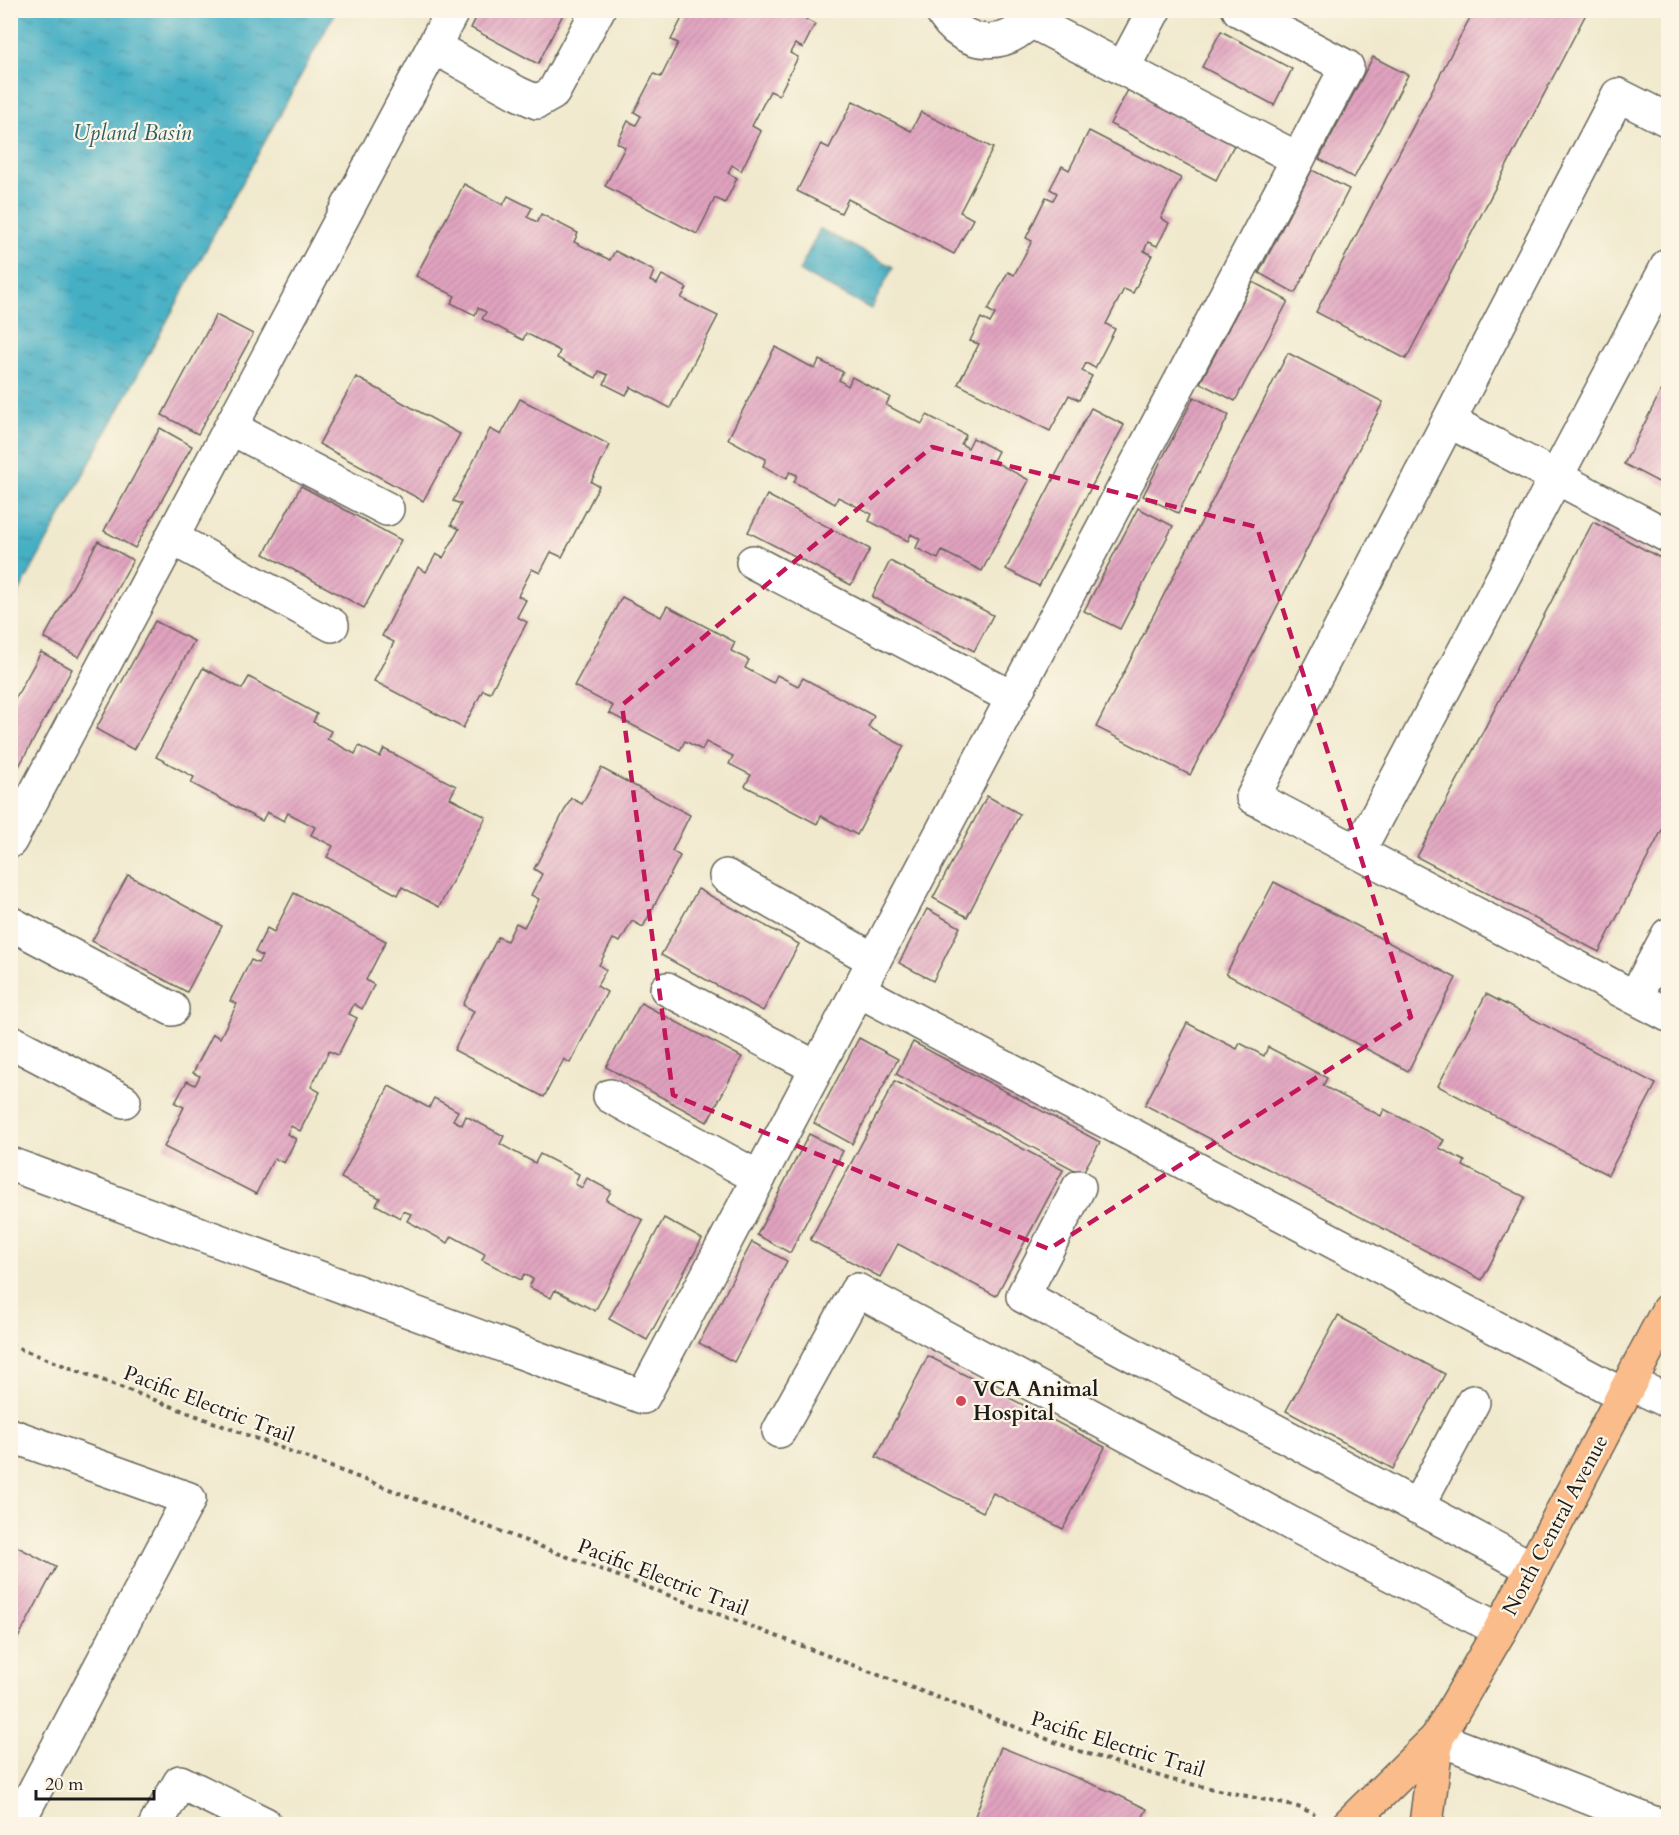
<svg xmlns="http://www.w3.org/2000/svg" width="1679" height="1835" font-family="Cardo,serif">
  <defs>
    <pattern id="water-ripples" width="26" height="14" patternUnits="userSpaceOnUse" patternTransform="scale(1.5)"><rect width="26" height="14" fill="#45afc4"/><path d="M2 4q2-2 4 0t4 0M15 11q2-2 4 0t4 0" fill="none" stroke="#398e9e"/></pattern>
    <pattern id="building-hatch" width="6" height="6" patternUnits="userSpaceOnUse" patternTransform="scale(1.5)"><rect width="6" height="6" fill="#e1a3bf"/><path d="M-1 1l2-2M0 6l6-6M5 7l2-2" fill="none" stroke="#c08ca4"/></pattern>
  </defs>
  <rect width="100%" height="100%" fill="#fcf5e5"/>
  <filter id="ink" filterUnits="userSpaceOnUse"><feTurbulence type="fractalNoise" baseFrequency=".0167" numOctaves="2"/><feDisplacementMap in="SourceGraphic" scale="12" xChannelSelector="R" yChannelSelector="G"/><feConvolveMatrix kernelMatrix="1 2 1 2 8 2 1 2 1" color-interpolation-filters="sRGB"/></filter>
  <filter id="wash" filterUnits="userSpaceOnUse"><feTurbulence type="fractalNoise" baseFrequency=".008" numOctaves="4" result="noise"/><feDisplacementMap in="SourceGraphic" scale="24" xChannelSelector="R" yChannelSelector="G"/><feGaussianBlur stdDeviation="1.35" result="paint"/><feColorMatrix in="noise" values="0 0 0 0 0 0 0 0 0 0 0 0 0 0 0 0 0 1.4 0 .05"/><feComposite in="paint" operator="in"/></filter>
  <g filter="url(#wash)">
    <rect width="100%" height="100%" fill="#f0e9cd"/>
    <g fill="url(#water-ripples)" stroke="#306670" stroke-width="1.5">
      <polygon points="11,10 336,11 11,607 10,11"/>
      <polygon points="820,229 893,267 871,309 799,271"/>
    </g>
    <g id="blocks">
      <g fill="url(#building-hatch)">
        <polygon points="480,10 565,10 538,64 471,28"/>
        <polygon points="686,10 812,10 806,20 815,24 803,48 795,44 790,53 798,57 779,95 770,91 752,126 761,131 741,171 732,165 728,173 737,178 725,203 715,198 697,234 605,186 625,147 617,143 628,121 636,125 641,116 634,112 654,74 661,77 678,43 671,40"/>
        <polygon points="1474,10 1588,10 1406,359 1316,312"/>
        <polygon points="1221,31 1292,69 1274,105 1202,67"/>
        <polygon points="1373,57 1408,75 1354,178 1319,159"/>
        <polygon points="1128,90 1234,145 1216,180 1110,124"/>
        <polygon points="853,101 911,131 921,112 993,148 960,212 973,219 954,254 848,199 841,213 797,191 821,144 829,148"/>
        <polygon points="1089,131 1181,178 1161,218 1169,223 1157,246 1148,242 1144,251 1152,255 1133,293 1124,289 1106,324 1115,329 1095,368 1086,363 1082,371 1092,376 1079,400 1069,395 1050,431 958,384 979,344 970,341 981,318 990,323 995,314 988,310 1008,272 1014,275 1032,241 1026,238 1046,197 1053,200 1057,193 1050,189 1062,166 1069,170"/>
        <polygon points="1312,170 1349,189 1295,293 1259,273"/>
        <polygon points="464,184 503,205 508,196 532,208 527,217 537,222 541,214 578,233 574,242 610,260 615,251 654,271 650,281 657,284 662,275 687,288 681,298 718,316 670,408 631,387 626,395 604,384 608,375 599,371 596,378 557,358 560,351 526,333 523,340 482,319 486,312 478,308 475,315 451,303 455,296 416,276"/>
        <polygon points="1253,282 1288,301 1235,401 1200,383"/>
        <polygon points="216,315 253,334 198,434 162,415"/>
        <polygon points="775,347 815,369 819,360 843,372 839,380 848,386 852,377 890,397 886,405 922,424 927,415 966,435 961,444 968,448 973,438 998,451 993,461 1029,480 982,571 942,551 938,559 916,548 920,539 911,534 908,541 869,521 872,514 838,497 835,504 794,482 797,475 790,472 786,479 763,466 766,459 728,439"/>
        <polygon points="1288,353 1383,402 1190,775 1096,727"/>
        <polygon points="356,377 460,434 423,501 319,444"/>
        <polygon points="1668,377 1668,487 1624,464"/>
        <polygon points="1194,397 1229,415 1178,513 1143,496"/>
        <polygon points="520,399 610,445 591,482 599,486 562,557 551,552 540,573 532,569 518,596 526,600 517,617 527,622 490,693 483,690 463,728 374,681 394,642 382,636 418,567 426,572 436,554 443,558 459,529 451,525 461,504 453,501 490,429 501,435"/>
        <polygon points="1091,408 1124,425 1039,586 1006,569"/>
        <polygon points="160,428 192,446 135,548 104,531"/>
        <polygon points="301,486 401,540 364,608 264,554"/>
        <polygon points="767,495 870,549 851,585 748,532"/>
        <polygon points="1138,508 1173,526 1120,629 1084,611"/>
        <polygon points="1593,522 1668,562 1668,818 1599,952 1417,857"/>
        <polygon points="98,541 133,560 79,657 44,638"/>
        <polygon points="890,561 993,615 974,651 872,597"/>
        <polygon points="622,597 661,617 667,606 735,642 731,651 749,660 745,668 773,683 777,675 798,686 803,678 874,716 868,727 904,746 857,835 821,816 817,824 745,786 751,775 729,764 733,756 706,742 702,750 685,741 680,750 609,713 613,706 574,686"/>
        <polygon points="155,621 194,641 134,750 96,729"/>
        <polygon points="41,652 72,669 17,770 10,766 10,708"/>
        <polygon points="203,668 242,689 249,677 317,714 313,722 331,731 327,739 355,754 359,746 380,757 384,749 456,786 450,798 486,817 439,907 402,887 398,895 327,857 333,846 311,835 315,827 288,813 284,821 267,812 262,821 191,783 194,777 156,757"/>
        <polygon points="601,768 690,815 672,851 680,856 643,927 632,921 620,942 613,939 599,965 606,970 597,986 607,992 570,1063 564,1059 544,1097 454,1050 474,1011 463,1005 498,937 507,941 516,923 524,927 539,899 531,895 542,874 534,869 571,798 582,804"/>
        <polygon points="987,796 1020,814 967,917 933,898"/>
        <polygon points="128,875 222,926 187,992 92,941"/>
        <polygon points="1274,882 1456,978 1408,1071 1226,974"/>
        <polygon points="698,889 799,944 763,1011 661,955"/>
        <polygon points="294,893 386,941 366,980 374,985 362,1009 354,1004 349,1014 357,1018 338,1055 329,1051 311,1087 320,1092 300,1131 291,1126 287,1134 296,1139 284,1163 274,1158 256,1194 164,1147 184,1107 175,1103 187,1081 195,1085 200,1076 193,1073 213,1034 220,1038 237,1004 230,1001 251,960 258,963 262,956 255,952 267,928 274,932"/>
        <polygon points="927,909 960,927 933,981 899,963"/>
        <polygon points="1486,994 1656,1084 1608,1175 1438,1086"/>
        <polygon points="641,1003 742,1057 707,1122 606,1067"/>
        <polygon points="1187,1023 1237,1049 1240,1043 1264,1056 1268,1047 1327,1078 1323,1086 1381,1116 1384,1109 1444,1140 1439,1148 1465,1161 1463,1166 1525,1197 1482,1280 1145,1105"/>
        <polygon points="859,1038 898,1059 852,1144 814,1123"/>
        <polygon points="913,1042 1100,1142 1082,1174 896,1074"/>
        <polygon points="895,1081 1063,1170 996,1296 898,1244 880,1277 810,1240"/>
        <polygon points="389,1086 429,1108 434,1098 458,1111 453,1120 462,1125 466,1116 504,1136 500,1144 535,1163 540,1154 579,1174 575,1184 582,1188 587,1178 611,1191 606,1200 643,1220 595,1311 555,1290 551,1298 529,1287 533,1279 524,1274 521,1280 482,1260 485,1254 452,1236 448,1243 407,1221 411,1214 403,1211 400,1218 376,1205 380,1198 341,1178"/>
        <polygon points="809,1134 843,1151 790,1253 757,1235"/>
        <polygon points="664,1218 702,1239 647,1340 609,1319"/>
        <polygon points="752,1242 787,1261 734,1362 699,1343"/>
        <polygon points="1338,1316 1445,1374 1393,1469 1286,1411"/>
        <polygon points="928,1356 1105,1447 1063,1529 993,1493 983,1512 876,1457"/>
        <polygon points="10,1543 56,1567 10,1653"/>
        <polygon points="1001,1747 1114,1793 1147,1809 1139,1824 972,1824"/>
      </g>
    </g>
  </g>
  <g filter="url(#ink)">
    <use href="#blocks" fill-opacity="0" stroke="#66645a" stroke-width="1.5"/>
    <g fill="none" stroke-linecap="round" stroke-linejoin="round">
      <g stroke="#66645a" stroke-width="36">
        <g id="minor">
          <path d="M941 10C962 51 1016 51 1036 10"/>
          <polyline points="1239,10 1347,67 1298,159"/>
          <polyline points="434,47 517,93 537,102 553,93 598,10"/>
          <polyline points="1123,68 1154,10"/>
          <polyline points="1668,115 1666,119 1618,95 1253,797 1668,1015"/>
          <polyline points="1449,421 1668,536"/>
          <polyline points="231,428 387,509"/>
          <polyline points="172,538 332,625"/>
          <polyline points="753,562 1013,698"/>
          <polyline points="10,841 453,10"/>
          <polyline points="1358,852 1668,265"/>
          <polyline points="726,876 874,960"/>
          <polyline points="10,923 172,1009"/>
          <polyline points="667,989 817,1068"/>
          <polyline points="858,990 1623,1395"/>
          <polyline points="1635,997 1668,935"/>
          <polyline points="10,1041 124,1101"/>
          <polyline points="610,1096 759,1178"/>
          <polyline points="10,1164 643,1397 1298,159 1031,21"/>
          <polyline points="1079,1187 1023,1296 1532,1568"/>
          <polyline points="1630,1383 1668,1401"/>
          <polyline points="779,1431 857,1290 1292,1524 1500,1630"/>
          <polyline points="10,1435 189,1499 17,1824"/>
          <polyline points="1417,1507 1473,1402"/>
          <polyline points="1437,1738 1656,1824"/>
          <polyline points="156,1824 180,1782 265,1824"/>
        </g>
      </g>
      <g stroke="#66645a" stroke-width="36">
        <g id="major">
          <polyline points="1349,1824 1437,1738 1500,1630 1668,1310"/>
          <polyline points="1426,1824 1437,1738"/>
        </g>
      </g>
      <polyline stroke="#66645a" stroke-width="4" stroke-dasharray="4.5 4.5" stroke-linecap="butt" points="10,1345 1076,1750 1172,1780 1298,1807 1315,1814"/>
      <use href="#minor" stroke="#fff" stroke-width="33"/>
      <use href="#major" stroke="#f9bc8a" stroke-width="33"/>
    </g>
  </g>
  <path fill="none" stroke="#c2185b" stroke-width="4.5" stroke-dasharray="12 8" stroke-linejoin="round" d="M932 447 1257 527 1411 1017 1049 1249 673 1095 622 705Z"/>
  <circle fill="#d1495b" stroke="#fcf5e5" stroke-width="2" cx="961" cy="1401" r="6"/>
  <g text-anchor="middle" stroke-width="4.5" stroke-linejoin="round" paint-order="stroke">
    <g font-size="21" font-weight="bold" fill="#1c1c1c" stroke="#fcf5e5" text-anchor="start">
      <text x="973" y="1396">VCA Animal<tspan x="973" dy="24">Hospital</tspan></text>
    </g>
    <g font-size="21" fill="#1c1c1c" stroke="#fcf5e5">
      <text transform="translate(209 1404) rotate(21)" y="7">Pacific Electric Trail</text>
      <text transform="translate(1555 1525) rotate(-62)" y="7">North Central Avenue</text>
      <text transform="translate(663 1577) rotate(21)" y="7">Pacific Electric Trail</text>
      <text transform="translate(1118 1744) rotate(17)" y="7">Pacific Electric Trail</text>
    </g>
    <g font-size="22" font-style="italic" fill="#2e5e68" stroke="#fcf5e5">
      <text x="132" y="140">Upland Basin</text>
    </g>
  </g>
  <rect width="1679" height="1835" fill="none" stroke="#fcf5e5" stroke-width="36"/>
  <path d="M36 1790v9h118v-9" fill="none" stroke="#1c1c1c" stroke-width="3"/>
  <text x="45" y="1790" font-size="18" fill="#1c1c1c" stroke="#fcf5e5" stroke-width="4.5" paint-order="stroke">20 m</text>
</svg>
